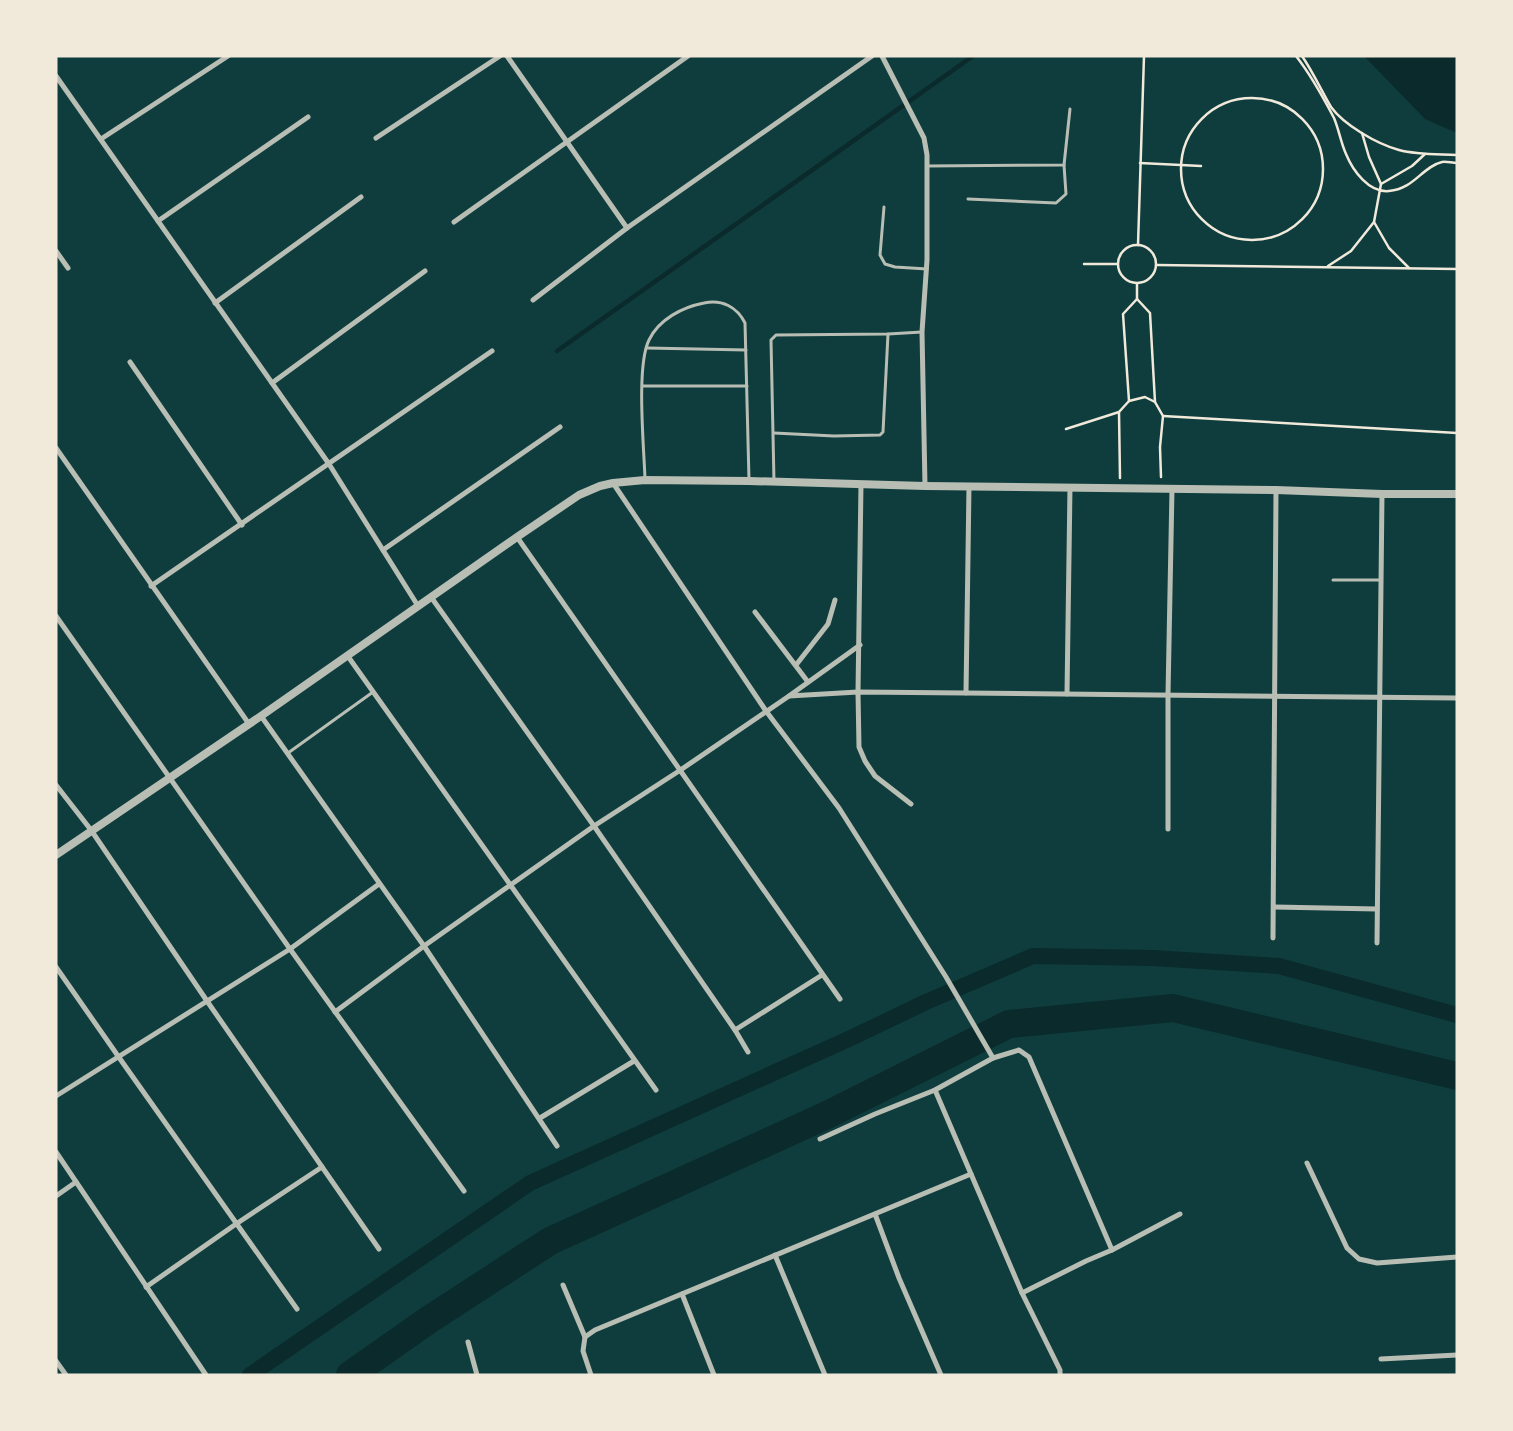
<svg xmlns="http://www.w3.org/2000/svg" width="1513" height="1431" font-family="'Libre Baskerville',serif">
  <rect width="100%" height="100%" fill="#0f3d3e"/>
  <polygon fill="#0a2a2b" points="1364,56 1457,56 1457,133 1425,119"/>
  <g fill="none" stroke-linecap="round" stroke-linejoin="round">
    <polyline stroke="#0a2a2b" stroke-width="4.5" points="557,351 973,56"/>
    <polyline stroke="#0a2a2b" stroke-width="16" points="250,1375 530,1183 853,1037 926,1002 1033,956 1153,958 1279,966 1457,1015"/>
    <polyline stroke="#0a2a2b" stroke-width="28" points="350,1375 430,1319 550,1241 827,1115 1009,1024 1173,1008 1457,1076"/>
    <g stroke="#f1e9da" stroke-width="2.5">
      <path d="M1296 56C1311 75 1323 97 1334 118 1339 130 1341 143 1346 154 1353 171 1369 193 1389 191 1414 189 1422 167 1442 162 1446 161 1452 163 1457 163"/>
      <path d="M1302 56C1313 72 1321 90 1331 107 1344 125 1377 144 1399 150 1418 155 1437 154 1457 155"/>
      <circle cx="1252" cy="169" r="71"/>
      <polyline points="1140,163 1201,166"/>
      <polyline points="1381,184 1412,166 1425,154"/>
      <polyline points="1374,222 1389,248 1409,268"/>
      <polyline points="1138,245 1144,56"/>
      <circle cx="1137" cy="264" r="19"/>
      <polyline points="1084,264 1117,264"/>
      <polyline points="1157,265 1457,269"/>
      <polyline points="1328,266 1351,251 1374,222 1381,184 1369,157 1362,133"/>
      <polyline points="1137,284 1137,299 1150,313 1155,402"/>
      <polyline points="1129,401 1123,314 1137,299"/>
      <polyline points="1163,416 1457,433"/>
      <polyline points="1066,429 1119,412"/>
      <polyline points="1120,478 1119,412 1129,401 1145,397 1155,402 1163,416 1160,447 1161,477"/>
    </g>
    <g stroke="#b8beb3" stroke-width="3">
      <polyline points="927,166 1064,165 1070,109"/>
      <polyline points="968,199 1056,203 1066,194 1064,165"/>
      <polyline points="884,207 880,255 885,264 895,267 927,269"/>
      <polyline points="647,348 746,350"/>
      <polyline points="643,386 747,386"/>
      <polyline points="774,433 834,436 880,435 883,432 888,334"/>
      <path d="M645 479C644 447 636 366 649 340 659 319 683 307 704 303 722 299 737 307 745 323L749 480"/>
      <polyline points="774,482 771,340 776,335 888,334 922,332"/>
      <polyline points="1333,580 1380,580"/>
      <polyline points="288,753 373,692"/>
    </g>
    <g stroke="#b8beb3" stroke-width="5">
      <polyline points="507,56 627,228"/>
      <polyline points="882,56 924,138 927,155 927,260 922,332 925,486"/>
      <polyline points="56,76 329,464 418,606"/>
      <polyline points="376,138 500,56"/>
      <polyline points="101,139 228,56"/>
      <polyline points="158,221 308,117"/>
      <polyline points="454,222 688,56"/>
      <polyline points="56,251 68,268"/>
      <polyline points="533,300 627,228 872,56"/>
      <polyline points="215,303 361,197"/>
      <polyline points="130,362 242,525"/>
      <polyline points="272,383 425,271"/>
      <polyline points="56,448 249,724"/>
      <polyline points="613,483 766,711 839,808 946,977 993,1058"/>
      <polyline points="861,484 858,692 859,747 865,761 875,776 911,804"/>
      <polyline points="517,537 840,999"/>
      <polyline points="383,550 560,427"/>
      <polyline points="151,586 492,351"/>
      <polyline points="431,597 594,826 735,1030"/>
      <polyline points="755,612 808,682"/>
      <polyline points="56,616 290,949 464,1191"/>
      <polyline points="347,655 656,1090"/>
      <polyline points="796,665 828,624 835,600"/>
      <polyline points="966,693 969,486"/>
      <polyline points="1067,694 1070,487"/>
      <polyline points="789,696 858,692 1457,698"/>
      <polyline points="261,716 424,946 557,1146"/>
      <polyline points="56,785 91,830 207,1001 379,1249"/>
      <polyline points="1168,829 1168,695 1172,489"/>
      <polyline points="1274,907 1377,909"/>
      <polyline points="1273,938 1276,490"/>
      <polyline points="1377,943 1382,494"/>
      <polyline points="56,967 118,1056 297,1309"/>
      <polyline points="335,1012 424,946 594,826 679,771 789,696 860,645"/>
      <polyline points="748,1052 735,1030 822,975"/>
      <polyline points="935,1090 1022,1293 1060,1370 1060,1375"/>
      <polyline points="56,1096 290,949 379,884"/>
      <polyline points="540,1118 634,1061"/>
      <polyline points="820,1139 875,1114 935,1090 993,1058 1019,1050 1029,1057 1112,1250 1086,1261 1022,1293"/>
      <polyline points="56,1152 206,1375"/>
      <polyline points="1307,1163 1347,1248 1359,1259 1377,1263 1457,1257"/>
      <polyline points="56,1196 76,1182"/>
      <polyline points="875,1214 899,1278 941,1375"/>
      <polyline points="1112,1250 1180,1214"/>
      <polyline points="775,1255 825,1375"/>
      <polyline points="563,1285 585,1337"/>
      <polyline points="146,1287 236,1224 322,1167"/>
      <polyline points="682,1294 714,1375"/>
      <polyline points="585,1337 595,1330 971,1174"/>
      <polyline points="585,1337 583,1351 591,1375"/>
      <polyline points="468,1342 477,1375"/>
      <polyline points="1381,1359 1457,1355"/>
      <polyline points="56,1361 66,1375"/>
    </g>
    <polyline stroke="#b8beb3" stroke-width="8" points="56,855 261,716 517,537 579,495 600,486 613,483 645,480 749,481 925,486 1276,490 1382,494 1457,494"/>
  </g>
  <rect width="1513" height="1431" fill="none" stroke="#f1e9da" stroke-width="115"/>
</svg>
